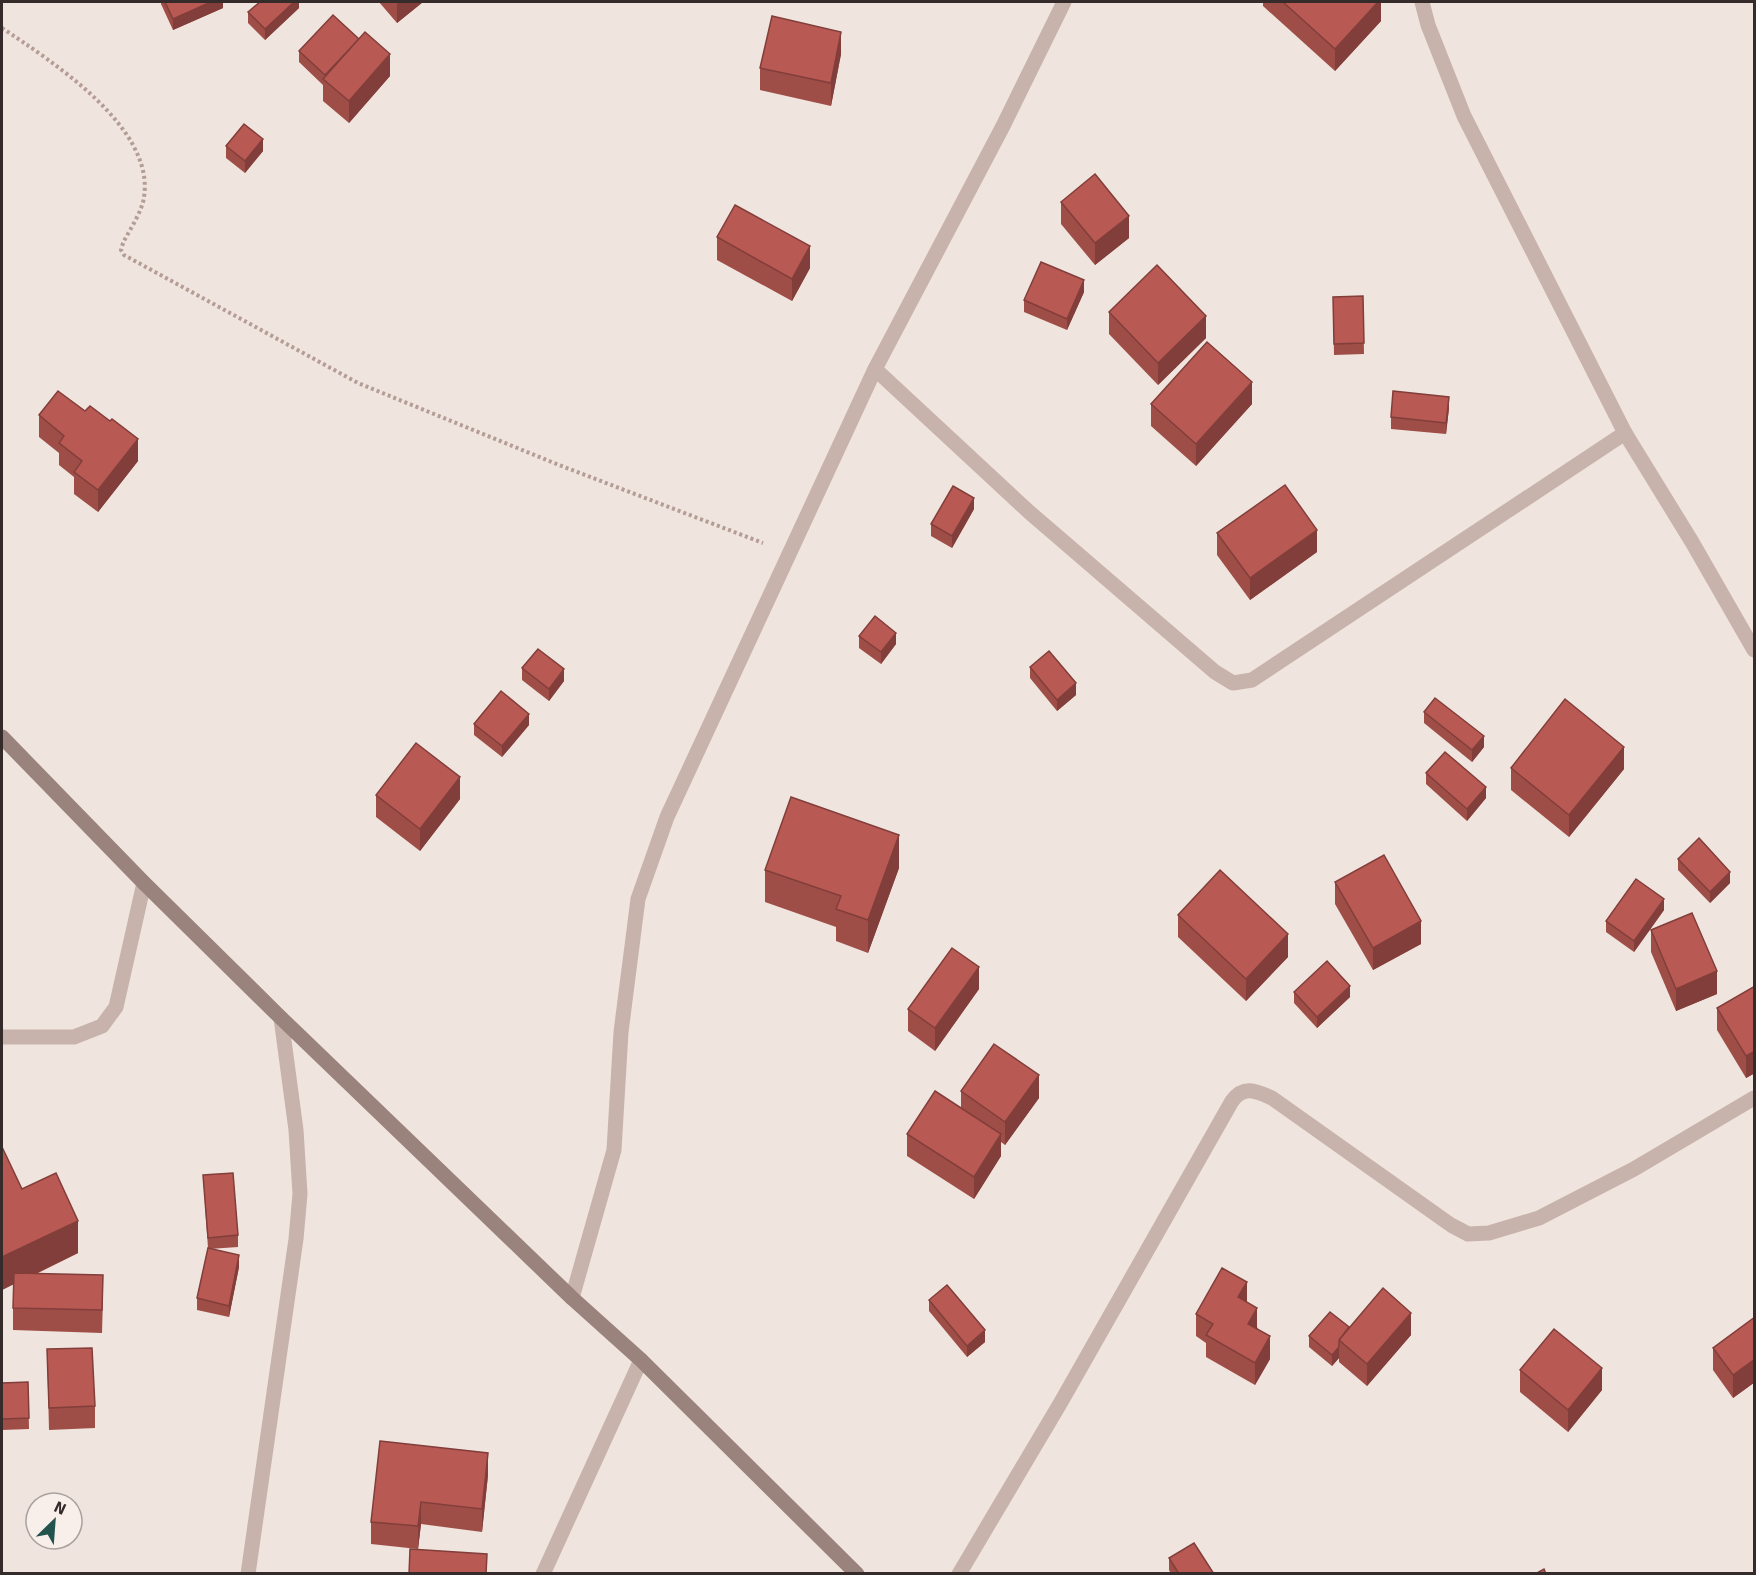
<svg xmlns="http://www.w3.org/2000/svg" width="1756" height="1575" font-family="Signika,sans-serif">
  <rect width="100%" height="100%" fill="#f0e4de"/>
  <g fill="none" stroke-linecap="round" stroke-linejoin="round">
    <path stroke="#b39d95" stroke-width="4" stroke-dasharray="3 3" stroke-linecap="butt" d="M2 28C51 61 155 127 144 197 142 212 130 229 123 243L121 250 124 255 358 383 559 465 763 543"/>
    <g stroke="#c7b3ab" stroke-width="15">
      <polyline points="1422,2 1428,25 1464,116 1625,433 1692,542 1754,650"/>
      <polyline points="875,369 1028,511 1215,672 1233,683 1252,680 1625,433"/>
      <polyline points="2,1037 74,1037 102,1026 116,1007 144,883"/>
      <polyline points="572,1298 614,1150 621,1032 638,899 667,817 875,369 1003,126 1064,2"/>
      <polyline points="248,1574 296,1239 300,1194 296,1130 281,1018"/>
      <polyline points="543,1574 641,1360"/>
      <path d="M959 1574 1061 1402 1232 1101C1244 1085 1256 1091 1272 1098L1451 1225 1468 1234 1489 1233 1539 1218 1634 1169 1754 1098"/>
    </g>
    <polyline stroke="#9a827d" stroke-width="15" points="2,737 144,883 281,1018 572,1298 641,1360 857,1574"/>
  </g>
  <g fill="#9f4d47">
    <polygon points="161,2 223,2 223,8 173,30 161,4"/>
    <polygon points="299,2 299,8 265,40 248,23 248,12"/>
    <polygon points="379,2 423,2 397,23"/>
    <polygon points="1263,2 1381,2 1381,21 1335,71 1263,6"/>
    <polygon points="299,51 390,76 349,123 323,101 323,85 299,62"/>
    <polygon points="841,54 831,106 760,90 760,68"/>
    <polygon points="226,146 263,151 245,173 226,158"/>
    <polygon points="1061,202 1129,238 1095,265 1061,224"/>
    <polygon points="717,237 810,268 792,301 717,260"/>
    <polygon points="1084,292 1067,330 1024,312 1024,300"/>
    <polygon points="1363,296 1364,354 1334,355 1333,297"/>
    <polygon points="1109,312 1206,338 1158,385 1109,334"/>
    <polygon points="1151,404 1252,404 1196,466 1151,426"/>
    <polygon points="1449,408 1446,434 1391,429 1391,417"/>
    <polygon points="85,411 110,421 138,461 98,512 74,494 74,477 59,465 59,453 39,437 39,415"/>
    <polygon points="974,509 952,548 931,536 931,524"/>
    <polygon points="1217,533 1317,552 1250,600 1217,555"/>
    <polygon points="859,636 896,644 881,664 859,648"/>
    <polygon points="1030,667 1076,695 1057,711 1030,678"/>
    <polygon points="522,668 564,681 549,701 522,680"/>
    <polygon points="1424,712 1484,747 1472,762 1424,723"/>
    <polygon points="474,724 529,725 502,757 474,735"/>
    <polygon points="1511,768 1624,769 1569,837 1511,790"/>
    <polygon points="1426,773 1486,798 1467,821 1426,784"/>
    <polygon points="376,795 460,799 420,851 376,817"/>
    <polygon points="1678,859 1730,883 1710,903 1678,870"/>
    <polygon points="899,868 868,953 836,941 836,927 765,902 765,870"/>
    <polygon points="1335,882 1421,944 1373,970 1335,904"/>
    <polygon points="1664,910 1634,952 1606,932 1606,921"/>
    <polygon points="1178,915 1288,957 1246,1001 1178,937"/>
    <polygon points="1651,930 1717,994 1676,1011 1651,952"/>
    <polygon points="1755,986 1755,1073 1746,1078 1717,1030 1717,1008"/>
    <polygon points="979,989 935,1051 908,1031 908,1009"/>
    <polygon points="1294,992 1350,997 1317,1028 1294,1003"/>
    <polygon points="961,1091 1039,1098 1005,1145 1001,1142 1001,1156 974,1199 907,1156 907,1134 961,1108"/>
    <polygon points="2,1150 22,1189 78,1253 36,1274 103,1297 102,1333 13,1330 13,1284 2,1290"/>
    <polygon points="203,1175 238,1235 238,1247 209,1249 239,1267 229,1317 197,1310 197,1298 208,1248"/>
    <polygon points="929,1300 985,1342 967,1357 929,1311"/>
    <polygon points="1247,1302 1270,1359 1255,1385 1206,1357 1206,1343 1196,1336 1196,1314"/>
    <polygon points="1755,1317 1755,1382 1733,1398 1713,1370 1713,1348"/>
    <polygon points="1349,1327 1411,1335 1367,1386 1339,1362 1339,1358 1332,1366 1309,1347 1309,1336"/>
    <polygon points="47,1349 95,1406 95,1428 49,1430"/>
    <polygon points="1520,1370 1602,1390 1568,1432 1520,1392"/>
    <polygon points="28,1382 29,1429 2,1430 2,1383"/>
    <polygon points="488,1475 482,1532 421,1524 418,1549 371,1544 371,1522"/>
    <polygon points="1169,1558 1214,1574 1171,1574 1169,1570"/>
  </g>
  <g fill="#823e3a">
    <polygon points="211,2 223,2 223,8 173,30 173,19"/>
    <polygon points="294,2 299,2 299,8 265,40 265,29"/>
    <polygon points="397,2 423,2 397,23"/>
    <polygon points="1378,2 1381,2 1381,21 1335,71 1335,49"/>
    <polygon points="841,32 841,54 831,106 831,83"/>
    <polygon points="390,54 390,76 349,123 349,101"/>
    <polygon points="263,139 263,151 245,173 245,161"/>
    <polygon points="1129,216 1129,238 1095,265 1095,243"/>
    <polygon points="810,246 810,268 792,301 792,279"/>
    <polygon points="1084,280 1084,292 1067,330 1067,319"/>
    <polygon points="1206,316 1206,338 1158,385 1158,363"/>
    <polygon points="1252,382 1252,404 1196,466 1196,444"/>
    <polygon points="1449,397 1449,408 1446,434 1446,423"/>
    <polygon points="138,439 138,461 98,512 98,490"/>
    <polygon points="974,498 974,509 952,548 952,536"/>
    <polygon points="1317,530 1317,552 1250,600 1250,578"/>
    <polygon points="896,633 896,644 881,664 881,652"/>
    <polygon points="564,669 564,681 549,701 549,689"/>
    <polygon points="1076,683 1076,695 1057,711 1057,700"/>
    <polygon points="529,714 529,725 502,757 502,746"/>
    <polygon points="1484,736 1484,747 1472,762 1472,750"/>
    <polygon points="1624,747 1624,769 1569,837 1569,815"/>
    <polygon points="460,777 460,799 420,851 420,829"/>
    <polygon points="1486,787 1486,798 1467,821 1467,809"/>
    <polygon points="899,835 899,868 868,953 868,920"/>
    <polygon points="1730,872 1730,883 1710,903 1710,892"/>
    <polygon points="1664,899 1664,910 1634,952 1634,941"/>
    <polygon points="1421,921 1421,944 1373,970 1373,948"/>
    <polygon points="1288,934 1288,957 1246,1001 1246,979"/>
    <polygon points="979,967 979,989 935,1051 935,1028"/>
    <polygon points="1717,971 1717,994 1676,1011 1676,989"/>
    <polygon points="1350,986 1350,997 1317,1028 1317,1017"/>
    <polygon points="1755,1051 1755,1073 1746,1078 1746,1056"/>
    <polygon points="1039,1075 1039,1098 1005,1145 1005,1122"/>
    <polygon points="1001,1134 1001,1156 974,1199 974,1177"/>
    <polygon points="78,1221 78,1253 2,1290 2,1257"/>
    <polygon points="239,1255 239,1267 229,1317 229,1306"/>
    <polygon points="1247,1282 1247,1304 1238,1297"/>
    <polygon points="1257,1308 1257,1330 1248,1324"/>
    <polygon points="1411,1313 1411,1335 1367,1386 1367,1364"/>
    <polygon points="985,1330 985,1342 967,1357 967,1346"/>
    <polygon points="1270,1336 1270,1359 1255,1385 1255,1363"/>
    <polygon points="1339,1347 1339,1358 1332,1366 1332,1355"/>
    <polygon points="1755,1359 1755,1382 1733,1398 1733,1375"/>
    <polygon points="1602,1368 1602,1390 1568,1432 1568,1410"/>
    <polygon points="488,1453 488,1475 482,1532 482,1509"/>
    <polygon points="421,1502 421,1524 418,1549 418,1526"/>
  </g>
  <g fill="#b95953" stroke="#823e3a" stroke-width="1.5">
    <polygon points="165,2 211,2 173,19"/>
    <polygon points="260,2 294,2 265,29 248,12"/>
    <polygon points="1283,2 1378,2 1335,49"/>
    <polygon points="333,15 359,39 325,75 299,51"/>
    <polygon points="772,16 841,32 831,83 760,68"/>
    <polygon points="365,32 390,54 349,101 323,79"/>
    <polygon points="244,124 263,139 245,161 226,146"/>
    <polygon points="1095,174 1129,216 1095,243 1061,202"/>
    <polygon points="735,205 810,246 792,279 717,237"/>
    <polygon points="1041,262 1084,280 1067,319 1024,300"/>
    <polygon points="1157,265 1206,316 1158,363 1109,312"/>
    <polygon points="1363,296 1364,343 1334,344 1333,297"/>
    <polygon points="1207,342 1252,382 1196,444 1151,404"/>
    <polygon points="58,391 85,411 90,406 110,421 112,419 138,439 98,490 74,472 82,461 59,443 64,436 39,415"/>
    <polygon points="1393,391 1449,397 1446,423 1391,417"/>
    <polygon points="1285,485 1317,530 1250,578 1217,533"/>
    <polygon points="953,486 974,498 952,536 931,524"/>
    <polygon points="875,616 896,633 881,652 859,636"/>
    <polygon points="538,649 564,669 549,689 522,668"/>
    <polygon points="1049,651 1076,683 1057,700 1030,667"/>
    <polygon points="501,691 529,714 502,746 474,724"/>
    <polygon points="1435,698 1484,736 1472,750 1424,712"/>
    <polygon points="1565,699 1624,747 1569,815 1511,768"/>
    <polygon points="416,743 460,777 420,829 376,795"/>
    <polygon points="1445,752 1486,787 1467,809 1426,773"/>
    <polygon points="791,797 899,835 868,920 836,909 841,896 765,870"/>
    <polygon points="1699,838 1730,872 1710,892 1678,859"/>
    <polygon points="1384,855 1421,921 1373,948 1335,882"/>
    <polygon points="1220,870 1288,934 1246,979 1178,915"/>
    <polygon points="1636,879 1664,899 1634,941 1606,921"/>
    <polygon points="1692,913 1717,971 1676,989 1651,930"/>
    <polygon points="952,948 979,967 935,1028 908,1009"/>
    <polygon points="1327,961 1350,986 1317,1017 1294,992"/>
    <polygon points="1755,986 1755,1051 1746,1056 1717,1008"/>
    <polygon points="994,1044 1039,1075 1005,1122 961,1091"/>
    <polygon points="935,1091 1001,1134 974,1177 907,1134"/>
    <polygon points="3,1149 22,1189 56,1173 78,1221 2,1257 2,1150"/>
    <polygon points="233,1173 238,1235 208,1238 203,1175"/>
    <polygon points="208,1248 239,1255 229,1306 197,1298"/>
    <polygon points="1222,1268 1247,1282 1238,1297 1257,1308 1248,1324 1270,1336 1255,1363 1206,1335 1213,1324 1196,1314"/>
    <polygon points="14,1273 103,1275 102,1310 13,1308"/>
    <polygon points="947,1285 985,1330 967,1346 929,1300"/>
    <polygon points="1383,1288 1411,1313 1367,1364 1339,1340"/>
    <polygon points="1330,1312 1349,1327 1339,1340 1339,1347 1332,1355 1309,1336"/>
    <polygon points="1755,1317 1755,1359 1733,1375 1713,1348"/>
    <polygon points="1554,1329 1602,1368 1568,1410 1520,1370"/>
    <polygon points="92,1348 95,1406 49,1408 47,1349"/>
    <polygon points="28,1382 29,1418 2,1419 2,1383"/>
    <polygon points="380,1441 488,1453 482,1509 421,1502 418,1526 371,1522"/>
    <polygon points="1194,1543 1214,1574 1179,1574 1169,1558"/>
    <polygon points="410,1549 487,1554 486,1574 409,1574"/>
    <polygon points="1544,1569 1546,1574 1535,1574"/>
  </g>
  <rect width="1756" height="1575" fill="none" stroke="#352b2a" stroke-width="6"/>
  <g transform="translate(54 1521) rotate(25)"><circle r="28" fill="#f8efea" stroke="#aaa19d" stroke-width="1.5"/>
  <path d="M0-4.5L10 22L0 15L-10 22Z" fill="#23534d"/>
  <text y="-9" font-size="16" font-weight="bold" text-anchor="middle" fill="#352b2a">N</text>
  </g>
</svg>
